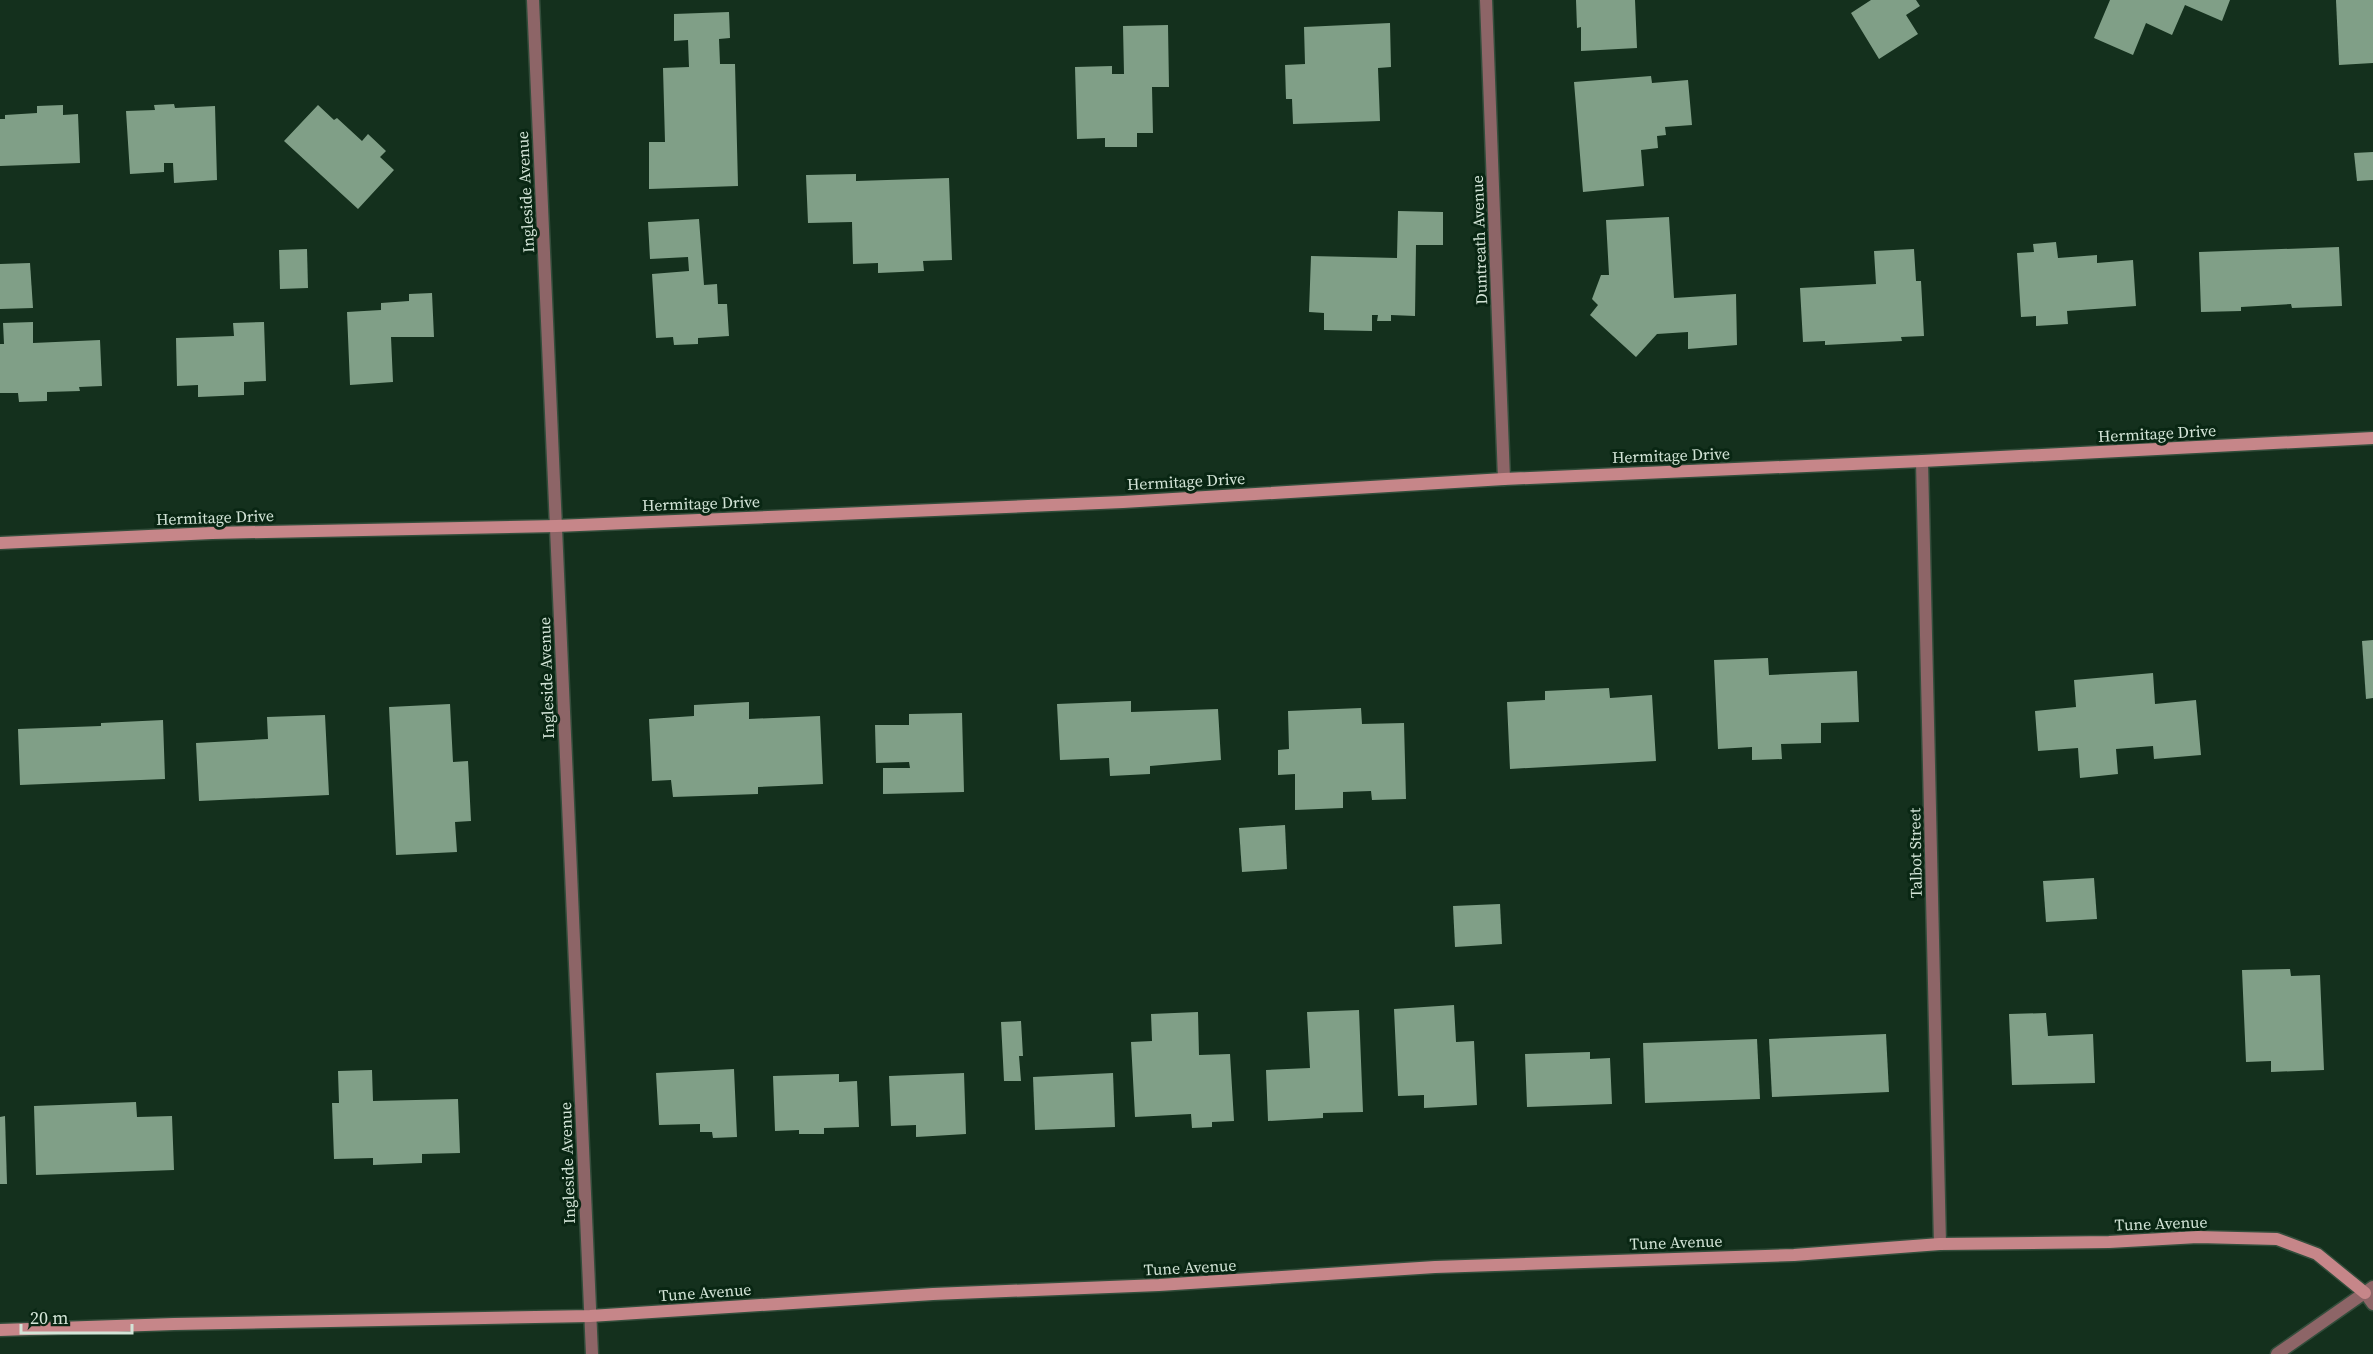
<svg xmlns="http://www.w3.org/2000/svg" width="2373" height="1354" font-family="'Source Serif 4',serif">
  <rect width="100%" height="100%" fill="#14301d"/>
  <g fill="#809f87">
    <polygon points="1576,0 1635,0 1637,48 1581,51 1581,27 1577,28"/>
    <polygon points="1871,0 1916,0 1920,6 1906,15 1918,34 1879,59 1851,13"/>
    <polygon points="2110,0 2230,0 2222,21 2185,5 2172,35 2146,23 2133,55 2094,38"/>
    <polygon points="2336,0 2373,0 2373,63 2339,65"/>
    <polygon points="729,12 730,38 719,39 720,64 735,64 738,186 649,189 649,142 665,142 663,68 689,67 688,40 674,41 674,14"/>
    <polygon points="1390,23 1391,67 1378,68 1380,121 1293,124 1292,99 1286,99 1285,65 1305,64 1304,27"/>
    <polygon points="1168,25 1169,87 1152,87 1153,133 1137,133 1137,147 1105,147 1105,138 1077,139 1075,67 1112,66 1112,74 1124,74 1123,26"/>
    <polygon points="1651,76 1652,83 1688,80 1692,125 1665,127 1666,135 1657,136 1658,148 1641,150 1644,186 1583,192 1574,82"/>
    <polygon points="174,104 175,108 215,106 217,180 174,183 173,163 164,163 164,172 130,174 126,111 155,110 154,105"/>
    <polygon points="63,105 63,115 78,114 80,163 0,166 0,119 5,119 5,115 37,113 37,106"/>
    <polygon points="318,105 334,120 337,118 362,141 368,134 386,151 380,157 394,170 358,209 284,141"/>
    <polygon points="2373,152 2373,180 2357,181 2354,153"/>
    <polygon points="856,174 856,181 949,178 952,260 923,261 924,271 878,273 878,263 853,264 852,222 808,223 806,175"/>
    <polygon points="1398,211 1443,212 1443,245 1416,245 1415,316 1391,315 1391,321 1377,321 1378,315 1372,315 1372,331 1324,330 1324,313 1309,312 1311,256 1397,258"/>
    <polygon points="1669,217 1674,298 1736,294 1737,345 1688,349 1688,332 1657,334 1636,357 1590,315 1598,305 1592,299 1601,275 1609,275 1606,220"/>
    <polygon points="699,219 704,285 717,284 718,304 727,304 729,336 698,338 698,344 674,345 673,337 656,338 652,274 689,271 688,257 650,259 648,222"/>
    <polygon points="2056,242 2058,258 2097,255 2097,263 2133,260 2136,306 2067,311 2068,324 2036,326 2036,316 2021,317 2017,253 2034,252 2033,244"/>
    <polygon points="2339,247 2342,306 2292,308 2291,304 2241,307 2241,311 2201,312 2199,252"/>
    <polygon points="307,249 308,288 280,289 279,250"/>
    <polygon points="1914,249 1916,281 1921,281 1924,336 1901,337 1902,341 1825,345 1825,341 1803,342 1800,288 1876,284 1874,251"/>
    <polygon points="30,263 33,308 0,309 0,264"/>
    <polygon points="432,293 434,337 391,337 393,382 350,385 347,312 381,310 381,303 409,301 409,294"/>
    <polygon points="33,322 33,343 100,340 102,386 79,387 80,391 47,392 47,401 19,402 18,393 0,393 0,344 4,344 3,323"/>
    <polygon points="264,322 266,381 244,382 244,395 198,397 198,385 177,386 176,338 234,336 233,323"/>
    <polygon points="2373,640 2373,698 2366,699 2362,641"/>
    <polygon points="1768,658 1769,675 1857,671 1859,722 1821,723 1821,743 1781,744 1782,759 1752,760 1752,747 1718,749 1714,660"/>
    <polygon points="2153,673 2155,704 2196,700 2201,755 2154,759 2153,746 2116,749 2118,774 2080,778 2078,748 2038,751 2035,711 2076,707 2074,680"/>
    <polygon points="1609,688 1610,698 1652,695 1656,761 1510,769 1507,702 1545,700 1545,691"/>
    <polygon points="1131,701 1131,712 1218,709 1221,760 1150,766 1150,774 1110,776 1109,758 1060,760 1057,704"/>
    <polygon points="749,702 749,719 820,716 823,784 758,787 758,794 673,797 671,780 652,781 649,719 694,716 694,705"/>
    <polygon points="450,704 453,762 468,761 471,821 455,822 457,852 396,855 389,707"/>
    <polygon points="1361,708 1362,724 1404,723 1406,799 1372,800 1371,791 1343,792 1343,808 1295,810 1295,774 1278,775 1278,750 1289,749 1288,711"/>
    <polygon points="962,713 964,792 883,794 883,768 910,768 909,762 876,763 875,725 909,725 909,714"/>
    <polygon points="325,715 329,795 199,801 196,743 268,739 267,717"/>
    <polygon points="163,720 165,779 20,785 18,729 101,726 101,723"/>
    <polygon points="1285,825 1287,869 1242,872 1239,828"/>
    <polygon points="2094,878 2097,919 2046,922 2043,881"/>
    <polygon points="1500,904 1502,944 1455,947 1453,906"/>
    <polygon points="2290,969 2291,976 2320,975 2324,1070 2271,1072 2271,1061 2246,1062 2242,970"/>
    <polygon points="1454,1005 1456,1042 1474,1041 1477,1105 1424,1108 1424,1095 1398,1096 1394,1009"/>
    <polygon points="1359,1010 1363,1112 1323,1113 1323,1118 1268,1121 1266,1070 1310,1068 1307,1012"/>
    <polygon points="1198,1012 1199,1055 1230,1054 1234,1121 1212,1122 1212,1127 1192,1128 1191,1114 1135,1117 1131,1042 1152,1041 1151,1014"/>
    <polygon points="2046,1013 2048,1036 2093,1034 2095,1083 2012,1085 2009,1014"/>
    <polygon points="1021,1021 1023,1056 1019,1056 1021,1081 1004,1081 1001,1022"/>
    <polygon points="1886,1034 1889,1092 1772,1097 1769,1039"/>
    <polygon points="1757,1039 1760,1099 1645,1103 1643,1043"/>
    <polygon points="1590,1052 1590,1059 1610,1058 1612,1104 1527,1107 1525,1054"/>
    <polygon points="734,1069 737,1137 713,1138 712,1132 700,1132 700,1124 659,1125 656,1073"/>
    <polygon points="372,1070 373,1101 458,1099 460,1153 422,1154 422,1163 373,1165 373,1158 334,1159 332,1103 339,1103 338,1071"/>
    <polygon points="964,1073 966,1134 916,1137 916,1125 891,1126 889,1076"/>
    <polygon points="1113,1073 1115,1127 1035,1130 1033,1077"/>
    <polygon points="839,1074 839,1082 857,1081 859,1127 824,1128 824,1134 799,1134 799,1130 775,1131 773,1076"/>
    <polygon points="136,1102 137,1117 172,1116 174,1170 36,1175 34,1106"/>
    <polygon points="5,1116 7,1184 0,1184 0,1117"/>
  </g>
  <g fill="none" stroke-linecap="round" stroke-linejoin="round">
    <g stroke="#334d3b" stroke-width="15">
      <g id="street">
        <polyline points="533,0 592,1354"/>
        <polyline points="1486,0 1504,479"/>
        <polyline points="1922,461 1940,1244"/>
        <polyline points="2365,1293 2373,1304"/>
        <polyline points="2277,1354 2373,1287"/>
      </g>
    </g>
    <g stroke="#334d3b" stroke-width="15">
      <g id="secondary">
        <polyline points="0,543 212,533 556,526 1123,502 1504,479 1922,461 2373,438"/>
        <polyline points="0,1330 174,1324 590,1316 933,1294 1159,1285 1435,1267 1794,1255 1940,1244 2109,1242 2198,1237 2277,1239 2317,1254 2365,1293"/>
      </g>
    </g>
    <use href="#street" stroke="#8d6567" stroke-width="12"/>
    <use href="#secondary" stroke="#c68689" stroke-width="12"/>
  </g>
  <g text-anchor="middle" stroke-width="6" stroke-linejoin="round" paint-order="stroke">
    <g font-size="16" fill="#d3e4d7" stroke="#092613">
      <text transform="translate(525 192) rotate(-93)" y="6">Ingleside Avenue</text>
      <text transform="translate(1479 240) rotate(-92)" y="6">Duntreath Avenue</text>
      <text transform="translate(2157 433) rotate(-3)" y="6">Hermitage Drive</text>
      <text transform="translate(1671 455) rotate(-2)" y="6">Hermitage Drive</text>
      <text transform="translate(1186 481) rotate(-3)" y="6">Hermitage Drive</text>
      <text transform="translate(701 503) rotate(-2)" y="6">Hermitage Drive</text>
      <text transform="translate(215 517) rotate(-2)" y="6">Hermitage Drive</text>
      <text transform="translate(546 678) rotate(-92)" y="6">Ingleside Avenue</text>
      <text transform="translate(1915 853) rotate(-91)" y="6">Talbot Street</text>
      <text transform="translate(567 1163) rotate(-92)" y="6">Ingleside Avenue</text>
      <text transform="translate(2161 1223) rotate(-2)" y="6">Tune Avenue</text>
      <text transform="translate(1676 1242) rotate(-2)" y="6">Tune Avenue</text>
      <text transform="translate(1190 1267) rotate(-3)" y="6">Tune Avenue</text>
      <text transform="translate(705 1292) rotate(-4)" y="6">Tune Avenue</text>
    </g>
  </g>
  <path d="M21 1324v9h111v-9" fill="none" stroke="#d3e4d7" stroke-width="3"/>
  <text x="30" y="1324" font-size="18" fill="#d3e4d7" stroke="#092613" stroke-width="4.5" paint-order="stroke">20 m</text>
</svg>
